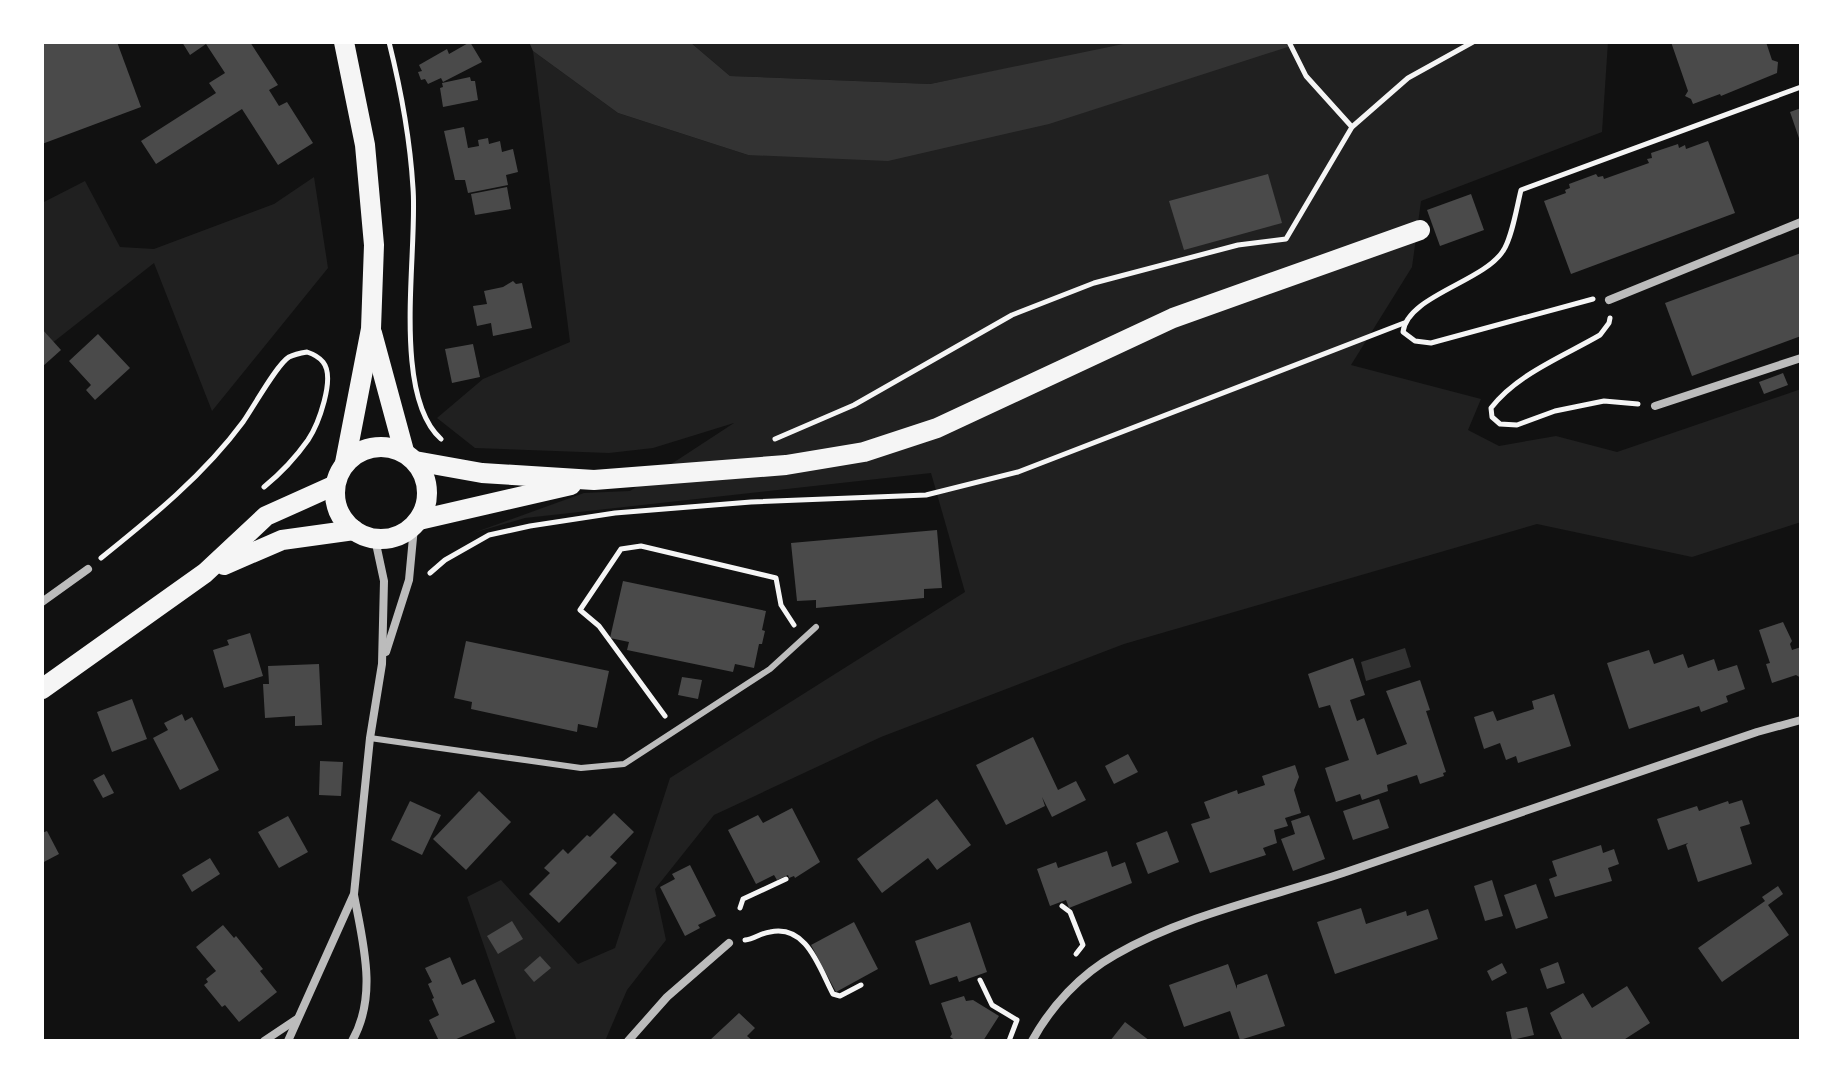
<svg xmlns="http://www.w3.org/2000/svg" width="1843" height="1083" font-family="Overpass,sans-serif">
  <rect width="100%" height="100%" fill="#111"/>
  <g fill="#202020">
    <polygon points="690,42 1608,42 1602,132 1421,201 1412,267 1351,365 1481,399 1468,430 1499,446 1556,436 1617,452 1801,389 1801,522 1692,557 1537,524 1124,644 881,737 714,815 655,889 666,940 627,990 605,1041 517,1041 467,897 501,880 578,964 615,948 670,778 965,592 931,473 525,518 473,533 584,493 630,491 734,423 653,448 609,453 475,448 437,418 483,379 570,342 533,51 618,113 748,155 1117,47 930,84 730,76"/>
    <polygon points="314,177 328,268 212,411 154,263 42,351 42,203 85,181 120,247 154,249 274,204"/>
  </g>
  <g fill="#333">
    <polygon points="529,42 690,42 730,76 930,84 1133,42 1303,42 1049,124 888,161 748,155 618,113 533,51"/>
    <polygon points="1405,648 1411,667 1366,681 1361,662"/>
  </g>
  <g fill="#4a4a4a">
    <polygon points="42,42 117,42 141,107 42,144"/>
    <polygon points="182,42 250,42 278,85 269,90 279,106 287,102 313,143 278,165 242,109 156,164 141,141 216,93 209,83 225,73 206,44 190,55"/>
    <polygon points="470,42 482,62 443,82 441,78 428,84 425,79 421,80 418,72 422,71 419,65 447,49 449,54"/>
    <polygon points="1671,42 1766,42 1772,60 1778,62 1777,73 1721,96 1720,94 1693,104 1691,99 1685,96 1688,91"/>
    <polygon points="470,77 471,81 475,81 478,100 443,107 440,88 443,87 442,83"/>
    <polygon points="1801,108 1801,144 1790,112"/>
    <polygon points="464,127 468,148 479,146 478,140 488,138 489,144 500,141 502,152 513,149 518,172 506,175 508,185 468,193 465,180 455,180 444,131"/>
    <polygon points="1708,141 1735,213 1571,274 1544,201 1566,193 1565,190 1570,188 1569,184 1596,174 1598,177 1603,176 1604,179 1649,163 1647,159 1652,158 1651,153 1678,144 1679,148 1685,145 1686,149"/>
    <polygon points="1268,174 1282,223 1184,250 1169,201"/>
    <polygon points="507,187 511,209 475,215 471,194"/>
    <polygon points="1471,194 1484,230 1440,246 1427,210"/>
    <polygon points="1801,253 1801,336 1692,376 1665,303"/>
    <polygon points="513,281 516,284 522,283 532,328 493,336 491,323 477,326 473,306 487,304 484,291 503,287"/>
    <polygon points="42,329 61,350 42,367"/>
    <polygon points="98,334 130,368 95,400 86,390 91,385 69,361"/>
    <polygon points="473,344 480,377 452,383 445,349"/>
    <polygon points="1783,373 1788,385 1764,394 1759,382"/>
    <polygon points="937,530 942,588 924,589 924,598 816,608 816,600 797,601 791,543"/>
    <polygon points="623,581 766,611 762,630 765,631 762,644 759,644 754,668 735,664 733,672 627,650 629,642 610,638"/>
    <polygon points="1783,622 1792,641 1790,644 1792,650 1801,647 1801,678 1796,675 1772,683 1766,664 1770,663 1759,630"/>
    <polygon points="250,633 263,676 224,688 213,650 229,645 227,640"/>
    <polygon points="466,641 609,671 597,728 578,724 577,732 471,709 472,702 454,698"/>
    <polygon points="1649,650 1654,664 1683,654 1688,668 1714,659 1718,671 1737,665 1745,689 1726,696 1728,702 1701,712 1699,706 1629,729 1607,663"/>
    <polygon points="1353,658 1365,695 1350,700 1357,721 1364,718 1377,755 1407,744 1386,691 1420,680 1430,710 1426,711 1446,772 1443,773 1444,776 1420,784 1417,775 1387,785 1388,791 1362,800 1360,794 1336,802 1325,768 1349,760 1330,705 1319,708 1308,674"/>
    <polygon points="319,664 322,725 295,726 295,716 265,718 263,684 269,684 268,666"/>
    <polygon points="682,677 702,680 698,699 678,695"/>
    <polygon points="1554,694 1571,746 1518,763 1516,756 1506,760 1500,743 1484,749 1474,717 1493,711 1497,721 1534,709 1532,701"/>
    <polygon points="132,699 147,739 112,752 97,712"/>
    <polygon points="182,714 185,721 192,717 219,770 180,790 153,738 168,730 164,723"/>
    <polygon points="1033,737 1058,790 1076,781 1086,800 1052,817 1042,797 1045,806 1006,825 976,765"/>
    <polygon points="1128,754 1138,772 1114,784 1105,766"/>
    <polygon points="320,761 343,762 341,796 319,795"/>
    <polygon points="1295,765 1299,777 1294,790 1301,813 1285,818 1288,826 1274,830 1277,843 1263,848 1266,855 1210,873 1191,824 1210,818 1204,802 1237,790 1238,794 1265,785 1262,776"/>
    <polygon points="104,774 114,793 103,798 93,780"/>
    <polygon points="479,791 511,822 466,870 433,839"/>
    <polygon points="937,799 971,845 937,870 928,858 882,893 857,859"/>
    <polygon points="1379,799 1389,828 1353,840 1343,811"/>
    <polygon points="1742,800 1750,824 1740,827 1752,864 1698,882 1686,845 1688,843 1668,850 1657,819 1697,806 1699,811 1728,801 1729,804"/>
    <polygon points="410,801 441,815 422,855 391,840"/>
    <polygon points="792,808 820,862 795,878 794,876 789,878 788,875 777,880 774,875 756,884 728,830 758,815 763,823"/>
    <polygon points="614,813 634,832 610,857 617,863 559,923 529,894 550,873 544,868 563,849 568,854 587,835 590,837"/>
    <polygon points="1309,815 1325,859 1293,871 1281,839 1295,834 1291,821"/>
    <polygon points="288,816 308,852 279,868 258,832"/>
    <polygon points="47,831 59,854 42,863 42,833"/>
    <polygon points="1167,831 1179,862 1148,874 1136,843"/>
    <polygon points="1601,845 1603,853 1614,849 1619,864 1608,868 1612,881 1555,897 1549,879 1557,876 1552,861"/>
    <polygon points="1107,851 1112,867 1125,862 1132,883 1069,908 1066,900 1050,906 1037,869 1056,862 1058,868"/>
    <polygon points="210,858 220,874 192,892 182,875"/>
    <polygon points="690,865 716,916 698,925 700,928 685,936 660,887 675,879 672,874"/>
    <polygon points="1492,880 1503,916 1485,921 1474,886"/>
    <polygon points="1536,884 1548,918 1516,929 1504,895"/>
    <polygon points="1778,886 1783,894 1768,905 1789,935 1722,982 1698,948 1765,901 1762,897"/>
    <polygon points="1361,908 1366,924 1406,911 1407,916 1428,909 1438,939 1335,974 1317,922"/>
    <polygon points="512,921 523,939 498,954 487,936"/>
    <polygon points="854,922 878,969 836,992 811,945"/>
    <polygon points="970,922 987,972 959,982 957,976 930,985 915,941"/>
    <polygon points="223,925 234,938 236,936 263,969 260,971 277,992 239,1022 225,1005 222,1007 204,985 208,982 206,979 216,971 196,947"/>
    <polygon points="540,956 551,968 534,982 524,970"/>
    <polygon points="450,957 462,985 475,979 495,1022 452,1041 439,1041 429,1020 439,1015 432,999 434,998 428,984 432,982 425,968"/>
    <polygon points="1558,962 1565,983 1547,989 1540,969"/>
    <polygon points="1502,963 1507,973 1492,981 1487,971"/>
    <polygon points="1228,964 1237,989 1237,985 1267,974 1285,1026 1240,1040 1230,1011 1184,1027 1169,985"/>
    <polygon points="1627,986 1650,1023 1622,1041 1563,1041 1550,1013 1583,993 1592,1008"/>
    <polygon points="964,996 966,1001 973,1000 999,1016 983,1041 957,1041 950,1037 952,1034 941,1003"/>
    <polygon points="1527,1007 1534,1035 1512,1040 1506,1012"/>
    <polygon points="739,1013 755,1028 747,1036 753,1041 709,1041"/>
    <polygon points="1125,1022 1150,1041 1110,1041"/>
  </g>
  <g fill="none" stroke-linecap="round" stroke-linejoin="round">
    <g stroke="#f5f5f5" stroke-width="5">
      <path d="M389 42C401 90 410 138 413 188 418 251 391 394 441 439"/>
      <polyline points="1289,42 1306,76 1352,127"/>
      <path d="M1593 299 1431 343 1415 341 1403 332C1407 296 1483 282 1503 251 1512 238 1517 206 1521 190L1801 87"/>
      <path d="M1610 318 1609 323 1600 335C1564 356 1517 374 1491 408L1492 417 1500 424 1517 425 1555 411 1604 401 1638 404"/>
      <polyline points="775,439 854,405 1012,315 1094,283 1238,245 1286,239 1352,127 1408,78 1473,42"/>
      <path d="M101 558C152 517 204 475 243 422 253 408 277 364 289 357 295 354 301 353 307 352 313 354 319 357 323 362 336 378 318 425 308 440 296 457 280 474 264 487"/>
      <polyline points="430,573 445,560 489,535 530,526 615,513 751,502 926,495 1018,472 1404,323"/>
      <polyline points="665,716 599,626 580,610 621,549 641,546 776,578 781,605 794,625"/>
      <polyline points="1062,906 1070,912 1083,945 1076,954"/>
      <polyline points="740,908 743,899 786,879"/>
      <path d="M745 940C754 939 761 933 770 932 807 924 819 968 833 994L840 996 861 985"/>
      <polyline points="980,980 992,1005 1017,1020 1009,1041"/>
    </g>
    <polyline stroke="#bcbcbc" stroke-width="6" points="370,738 581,768 624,764 770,669 816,627"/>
    <g stroke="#bcbcbc" stroke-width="8">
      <polyline points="1609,300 1801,222"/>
      <polyline points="1655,406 1801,358"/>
      <polyline points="42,602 88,569"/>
      <polyline points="386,652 409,580 414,527"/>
      <polyline points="264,1041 297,1019"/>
      <polyline points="288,1041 354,894 370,738 382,664 384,581 375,539"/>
      <path d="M352 1041C378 996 363 943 354 895"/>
      <polyline points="628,1041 667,997 729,943"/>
      <path d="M1032 1041C1051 1006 1081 974 1115 955 1185 915 1267 898 1343 873 1482 827 1620 780 1757 732L1801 720"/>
    </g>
    <g stroke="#f5f5f5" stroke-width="20">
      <polyline points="344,42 365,145 374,245 371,329 345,463"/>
      <polyline points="372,333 404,451"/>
      <circle cx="381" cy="493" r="46"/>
      <polyline points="415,461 482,473 594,480 786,465 864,452 937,428 1173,318 1420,230"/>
      <polyline points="419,520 571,485"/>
      <polyline points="224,565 282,540 354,530"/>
      <polyline points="42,689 205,573 266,516 335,485"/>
    </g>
  </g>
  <rect width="1843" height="1083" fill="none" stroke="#ffffff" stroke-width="88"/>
</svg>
